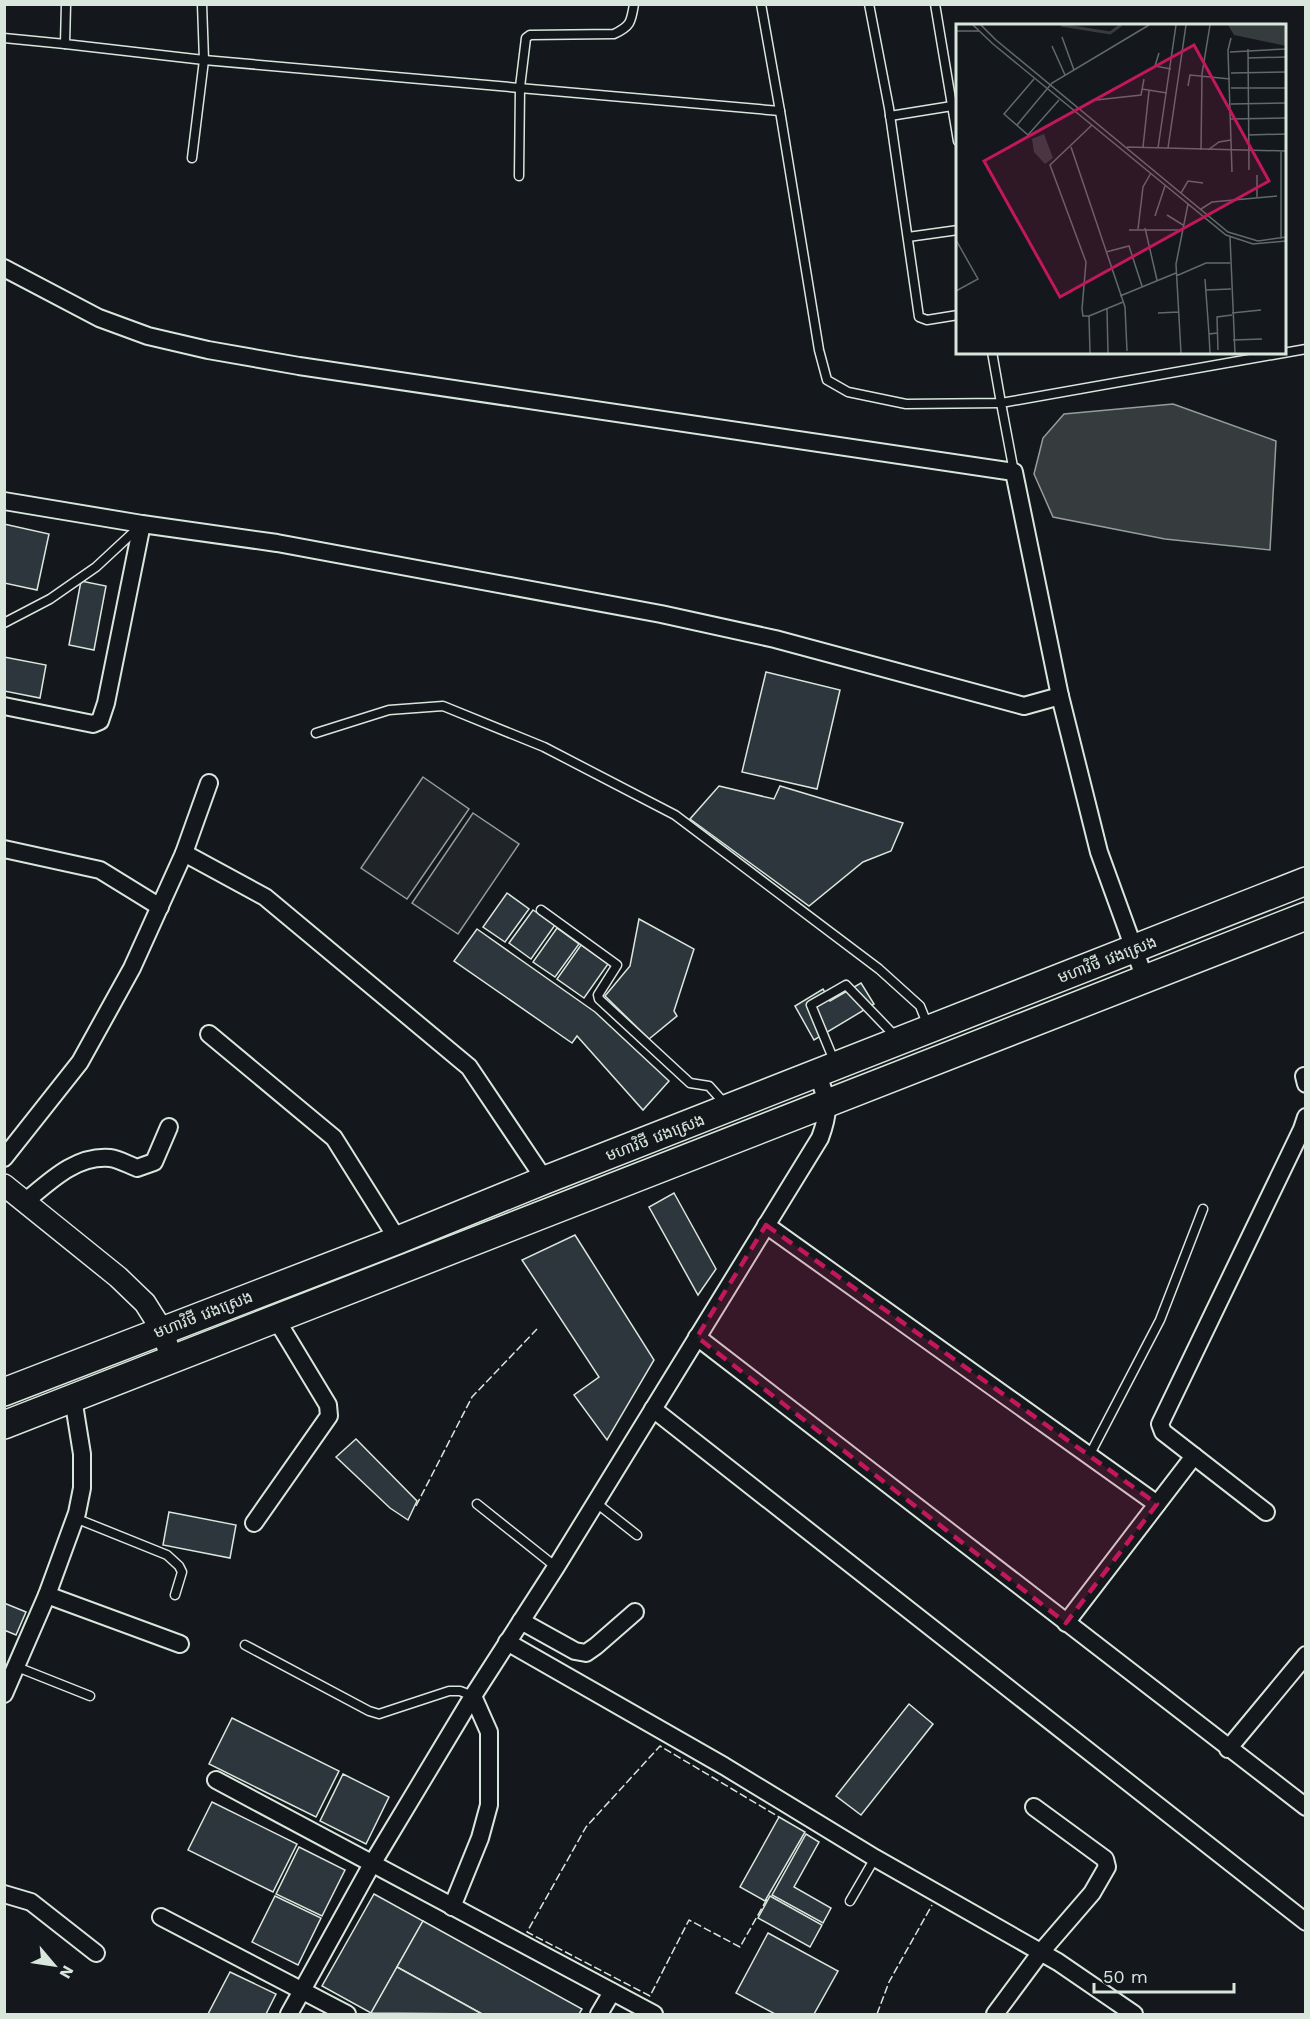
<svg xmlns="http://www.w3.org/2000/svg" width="1310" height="2019" font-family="'Work Sans','Noto Sans Khmer',sans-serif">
  <rect width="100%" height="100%" fill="#14181c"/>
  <g fill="#202428" stroke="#939e99" stroke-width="1.5">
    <polygon points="423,777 469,809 407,899 361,868"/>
    <polygon points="473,813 519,844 458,934 412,903"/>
  </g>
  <polygon fill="#363b3e" stroke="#939e99" stroke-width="1.5" points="1173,404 1276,441 1270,550 1165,539 1053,517 1034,474 1043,438 1064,414"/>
  <g fill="#2c363c" stroke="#d8e6dc" stroke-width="1.5">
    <polygon points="4,524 49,534 37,590 4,583"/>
    <polygon points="81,581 106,586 94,650 69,645"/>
    <polygon points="4,657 46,665 40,698 4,691"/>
    <polygon points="766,672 840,690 817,789 742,772"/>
    <polygon points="719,786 774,799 780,786 903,823 891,851 863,862 809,906 690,819"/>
    <polygon points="507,893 529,909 505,942 483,927"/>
    <polygon points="533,910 555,925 531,959 509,943"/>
    <polygon points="639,919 694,949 674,1011 677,1016 649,1039 605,996 630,966"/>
    <polygon points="557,928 579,944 555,977 533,962"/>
    <polygon points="477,929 595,1012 669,1081 643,1110 577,1036 572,1043 454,961"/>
    <polygon points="581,945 608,964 584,998 557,979"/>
    <polygon points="861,983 874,1004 814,1040 795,1006 823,989 830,1001"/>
    <polygon points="674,1193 716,1269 698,1295 649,1207"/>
    <polygon points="575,1235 654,1360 607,1440 574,1395 599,1377 522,1260"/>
    <polygon points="356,1439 417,1501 408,1520 390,1508 336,1457"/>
    <polygon points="169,1512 236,1525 230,1558 163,1545"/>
    <polygon points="4,1603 26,1612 16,1635 4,1630"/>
    <polygon points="909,1704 933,1724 861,1815 836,1796"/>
    <polygon points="232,1718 339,1771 316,1817 209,1764"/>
    <polygon points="343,1774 389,1797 366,1844 320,1821"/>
    <polygon points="212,1802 297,1844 273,1892 188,1850"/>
    <polygon points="779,1817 805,1832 765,1901 740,1887"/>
    <polygon points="806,1834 819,1842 794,1887 831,1908 823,1923 772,1895"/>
    <polygon points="299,1847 345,1870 322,1916 276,1894"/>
    <polygon points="374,1894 423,1921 371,2013 322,1986"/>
    <polygon points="275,1896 321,1918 298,1965 252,1942"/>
    <polygon points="770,1896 822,1925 810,1947 758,1918"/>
    <polygon points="423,1921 582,2009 579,2014 482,2014 397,1967"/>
    <polygon points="768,1933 838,1971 814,2014 775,2014 736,1993"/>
    <polygon points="397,1967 482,2014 371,2013"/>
    <polygon points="230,1972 276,1994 266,2014 208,2014"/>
  </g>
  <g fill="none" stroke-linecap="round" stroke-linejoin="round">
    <g stroke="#d8e6dc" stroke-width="11">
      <g id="service">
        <polyline points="66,4 65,44 204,60 780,111"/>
        <polyline points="761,4 780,111 819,350 827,380 848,392 906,404 1001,403 992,352"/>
        <polyline points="869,4 889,108 919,317 927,320 958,315"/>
        <polyline points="935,4 958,141"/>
        <polyline points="4,38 65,44"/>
        <polyline points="890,116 952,106"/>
        <polyline points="192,158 204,60 202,4"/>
        <path d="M519 176 520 87 526 38 530 35 614 34C631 26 631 22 634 4"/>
        <polyline points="908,237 958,230"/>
        <polyline points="1014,472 1001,403 1306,349"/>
        <polyline points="4,623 50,599 96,567 138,528"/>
        <polyline points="316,733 389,710 443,706 544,747 675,815 879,969 920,1006 928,1026"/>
        <polyline points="541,910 617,965 598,995 599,999 690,1083 709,1086 726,1105"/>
        <polyline points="835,1063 811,1005 846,985 897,1038"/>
        <polyline points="1089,1456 1160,1320 1203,1209"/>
        <polyline points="595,1502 637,1535"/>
        <polyline points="477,1504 556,1567"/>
        <polyline points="75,1518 167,1555 179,1566 182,1572 175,1595"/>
        <polyline points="245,1645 369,1711 379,1714 449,1691 460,1691 473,1696"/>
        <polyline points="17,1667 90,1696"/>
        <polyline points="850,1901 875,1858"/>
      </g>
    </g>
    <g stroke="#d8e6dc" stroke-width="20">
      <g id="minor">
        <polyline points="4,268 99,318 148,336 208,350 299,366 1014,472 1060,696 1099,852 1145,979"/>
        <polyline points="4,501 142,524 277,543 661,614 775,639 1024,706 1060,696"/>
        <polyline points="4,706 93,724 100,721 106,703 142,524"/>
        <polyline points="4,849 100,870 160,907"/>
        <polyline points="184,853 265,897 469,1067 545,1180"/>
        <polyline points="209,1034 334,1138 398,1240"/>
        <polyline points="1304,1076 1306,1084"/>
        <polyline points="4,1158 80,1062 132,968 184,853 209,783"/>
        <path d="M26 1201C50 1181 76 1155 110 1158 119 1159 129 1165 137 1168L154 1162 169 1127"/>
        <polyline points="766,1225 1157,1504"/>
        <polyline points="697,1337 1306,1807"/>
        <polyline points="653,1409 1306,1922"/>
        <polyline points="1266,1512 1163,1432 1160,1424 1302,1129 1306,1117"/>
        <polyline points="254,1523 329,1416 328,1405 276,1319"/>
        <polyline points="47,1595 180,1644"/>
        <polyline points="521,1621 575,1651 586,1653 596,1646 635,1612"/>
        <polyline points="1066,1623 1194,1456"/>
        <polyline points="507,1642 724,1766 875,1858 1058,1962 1134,2014"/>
        <polyline points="4,1694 47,1595 77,1513 82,1488 82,1454 73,1398"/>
        <polyline points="1228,1749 1306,1655"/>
        <polyline points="216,1780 654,2014"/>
        <polyline points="4,1894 31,1902 96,1953"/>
        <polyline points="452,1907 480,1838 489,1805 489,1732 473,1696"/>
        <polyline points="161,1917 347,2014"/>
        <path d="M289 2014 372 1864 473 1696 556 1567 820 1138C831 1108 828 1102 817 1073"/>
        <polyline points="599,2014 612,1992"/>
        <polyline points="995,2014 1041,1952 1092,1893 1107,1867 1105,1859 1034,1807"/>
      </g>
    </g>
    <g stroke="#d8e6dc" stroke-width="24">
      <polyline id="tertiary" points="4,1185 118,1277 145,1303 162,1330 172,1359"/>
    </g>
    <g stroke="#d8e6dc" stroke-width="30">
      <g id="primary">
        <polyline points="4,1392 398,1240 545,1180 1306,881"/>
        <polyline points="4,1425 1306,916"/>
      </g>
    </g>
    <use href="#service" stroke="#14181c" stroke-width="8"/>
    <use href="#minor" stroke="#14181c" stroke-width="16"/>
    <use href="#tertiary" stroke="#14181c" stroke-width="21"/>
    <use href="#primary" stroke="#14181c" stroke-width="27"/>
    <g stroke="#d8e6dc" stroke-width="1.5" stroke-dasharray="8 3" stroke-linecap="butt">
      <polyline points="416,1506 472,1397 537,1329"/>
      <polyline points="767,1899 740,1947 689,1920 650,1996 527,1932 586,1827 660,1746 779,1817"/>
      <polyline points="877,2014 889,1982 932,1905"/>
    </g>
  </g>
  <path fill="#c2185b" fill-opacity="0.2" stroke="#c2185b" stroke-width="4.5" stroke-dasharray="12 8" stroke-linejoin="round" d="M766 1225 1157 1504 1066 1623 697 1337Z"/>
  <g text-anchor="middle" stroke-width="4.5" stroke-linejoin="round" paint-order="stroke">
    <g font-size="16" fill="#d8e6dc" stroke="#14181c">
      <text transform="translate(1107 959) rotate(-21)" y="6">មហាវិថី វេងស្រេង</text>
      <text transform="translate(655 1137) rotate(-21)" y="6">មហាវិថី វេងស្រេង</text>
      <text transform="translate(203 1314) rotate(-21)" y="6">មហាវិថី វេងស្រេង</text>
    </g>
  </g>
  <g transform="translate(956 24)">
    <rect width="330" height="330" fill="#14181c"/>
    <path d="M272 1H330V22L278 11ZM88 110 97 134 89 140 78 128 76 115Z" fill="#363b3e"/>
    <path fill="none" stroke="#363b3e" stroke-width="3" d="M105 1 154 9 165 1"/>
    <path fill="none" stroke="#626a69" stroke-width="1.5" d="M17 1 37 20M25 1 40 16M0 7H23M106 13 118 46M275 14 272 26 276 148M40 16 272 208 302 217 330 213M37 20 270 211 297 220 330 217M96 22 109 51M292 25 293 146M274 28 330 25M203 29 199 42 215 45M292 34 330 33M275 49 330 48M78 55 48 90 72 111 103 76M232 62 234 51 274 55M275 64H330M186 65 211 69M140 76 185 71 188 55M275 80 330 79M275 95 330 94M61 101 96 59 193 1M292 111 330 110M115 123 169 283 171 327M171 123 330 127M187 123 193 67M202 124 220 1M212 124 230 1M245 126 246 50 254 1M252 126 263 118 275 116M325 127V215M225 169 232 157 247 159M301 173V151M245 185 256 178 321 172M211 191 227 201M199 192 209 162M189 204 201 256M182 205 187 163 195 149M173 206H226M274 213 279 329M0 216 22 255 0 267M150 228 173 222 186 262M220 252 250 239H274M249 255 253 310M250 266 275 265M164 272 220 249M151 285 152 329M202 289 222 288M276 289 305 286M133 292 167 278M277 316 306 315M262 326 261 293 276 291M134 329 133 292H127L126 285 130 238 94 141 136 101M225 329 220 240 232 180M254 329 253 310 261 309"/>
    <path fill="#c2185b" fill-opacity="0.15" stroke="#c2185b" stroke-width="3" d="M238 21 313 157 104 273 28 137Z"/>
    <rect width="330" height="330" fill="none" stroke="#d8e6dc" stroke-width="3"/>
  </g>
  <rect width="1310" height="2019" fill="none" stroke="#d8e6dc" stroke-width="12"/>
  <g transform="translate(54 1965) rotate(119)" stroke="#14181c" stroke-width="4.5" paint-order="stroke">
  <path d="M0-4.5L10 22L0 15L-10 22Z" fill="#d8e6dc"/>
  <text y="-9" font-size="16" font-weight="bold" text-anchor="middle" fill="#d8e6dc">N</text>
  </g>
  <path d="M1094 1983v9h140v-9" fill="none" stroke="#d8e6dc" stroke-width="3"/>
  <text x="1103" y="1983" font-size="18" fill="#d8e6dc" stroke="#14181c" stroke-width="4.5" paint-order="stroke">50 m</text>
</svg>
